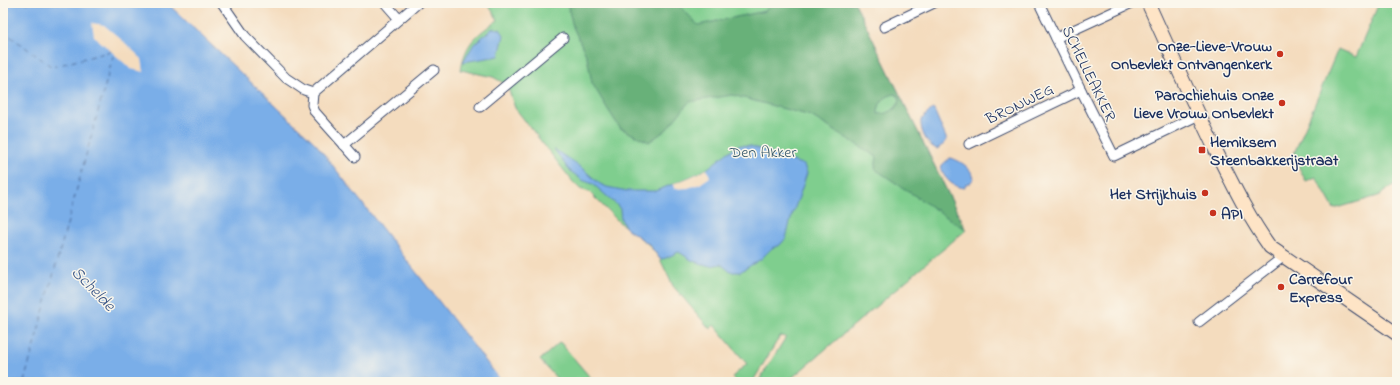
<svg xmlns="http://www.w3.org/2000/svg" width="1400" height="385" font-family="'Indie Flower',sans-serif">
  <rect width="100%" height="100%" fill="#fbf7ec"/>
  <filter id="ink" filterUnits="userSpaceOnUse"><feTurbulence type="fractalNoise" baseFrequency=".025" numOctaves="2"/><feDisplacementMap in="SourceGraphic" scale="8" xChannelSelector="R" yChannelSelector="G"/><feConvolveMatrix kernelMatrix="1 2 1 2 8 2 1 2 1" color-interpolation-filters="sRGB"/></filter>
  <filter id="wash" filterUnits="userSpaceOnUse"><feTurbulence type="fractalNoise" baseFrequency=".012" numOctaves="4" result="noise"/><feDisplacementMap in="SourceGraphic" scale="16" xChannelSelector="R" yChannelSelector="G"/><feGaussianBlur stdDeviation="0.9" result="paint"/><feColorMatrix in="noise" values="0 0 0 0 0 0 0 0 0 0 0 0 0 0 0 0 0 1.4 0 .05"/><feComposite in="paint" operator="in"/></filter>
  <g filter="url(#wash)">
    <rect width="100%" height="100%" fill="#f4dcbe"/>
    <g fill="#7fce8e" stroke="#4d7e76">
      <path d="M487 3H855L966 230 787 382H758L786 337 780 336 753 381 752 382H737L732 377 747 364 714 325 710 329 673 286 660 259 648 244 619 222 589 192 580 189 573 182 515 108 507 85 493 77 461 70C465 43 476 35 498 20Z"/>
      <polygon points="1379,3 1397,3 1397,183 1378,196 1334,209 1316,177 1306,181 1293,156 1338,49 1356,57"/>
      <polygon points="560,342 594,382 560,382 540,360"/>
    </g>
    <path fill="#67b179" stroke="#41706c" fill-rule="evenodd" d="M567 3H677L698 25 765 11 772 3H855L966 230 875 169 877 157 811 116 732 95 689 102 666 130 649 142 620 128 607 108 592 83 587 57 573 27ZM895 94 898 96 900 100C896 110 889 114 878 114 878 103 884 96 895 94Z"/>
    <g fill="#7aaee8" stroke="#4a6ea3">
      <polygon points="3,3 167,3 316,144 502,382 3,382"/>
      <polygon points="493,28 500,29 504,35 499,56 463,62 474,44"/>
      <path d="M932 109 934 110 947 140 944 144 937 149C926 145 920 130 921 120Z"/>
      <path d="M740 145 751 146 804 165 807 173 799 197 792 215 786 238 780 245 772 248 761 259 740 272H733L728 270 721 264 710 266 693 261 679 252C672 254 668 259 660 259L649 244 626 228 621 219 620 209 617 205 593 184 582 180 569 170 554 149 583 169 600 184 607 187 627 191H656L690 177 707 169 728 152Z"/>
      <path d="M950 158C960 160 971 168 974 178L970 183H967L964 188C953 187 946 180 941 170L942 165Z"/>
    </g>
    <g fill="#f4dcbe">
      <polygon points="92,23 104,25 123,41 142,59 144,72 131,69 94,36"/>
      <polygon points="707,169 710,177 700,184 688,188 675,189 673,184 690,177"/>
    </g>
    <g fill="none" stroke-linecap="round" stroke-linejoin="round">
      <g stroke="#385587" stroke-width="1" stroke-dasharray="5 4" stroke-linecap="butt">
        <polyline points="3,31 52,67 112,51"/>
        <polyline points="24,382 114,53"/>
      </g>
    </g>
  </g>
  <g filter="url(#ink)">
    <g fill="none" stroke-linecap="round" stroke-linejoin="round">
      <g stroke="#3c496c" stroke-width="11">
        <g id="street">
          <polyline points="222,3 245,36 286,78 304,90 313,93"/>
          <polyline points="385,3 399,19"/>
          <polyline points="1039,3 1081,90 1114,156 1199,115"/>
          <polyline points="884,27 934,3"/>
          <polyline points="1056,38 1132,3"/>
          <polyline points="313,93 418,3"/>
          <polyline points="313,93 312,105 315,112 355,157"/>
          <polyline points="480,107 563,38"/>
          <polyline points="969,144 1081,90"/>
          <polyline points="344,145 434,70"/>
          <polyline points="1199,322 1283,257"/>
        </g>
      </g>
      <g stroke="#3c496c" stroke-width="15">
        <path id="secondary" d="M1148 3C1171 54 1194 105 1218 155 1234 187 1249 218 1270 247L1397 334"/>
      </g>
      <use href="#street" stroke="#fff" stroke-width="9"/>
      <use href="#secondary" stroke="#fee4c6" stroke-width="13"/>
    </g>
  </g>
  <g fill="#c8321e" stroke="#fbf7ec" stroke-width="1.5">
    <circle cx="1280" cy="54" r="4"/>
    <circle cx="1282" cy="103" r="4"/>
    <rect x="1198" y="146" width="8" height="8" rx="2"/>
    <circle cx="1205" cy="193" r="4"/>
    <circle cx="1213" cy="213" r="4"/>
    <circle cx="1281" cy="287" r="4"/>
  </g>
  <g text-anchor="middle" stroke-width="3" stroke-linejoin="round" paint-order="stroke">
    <g font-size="16" font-weight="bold" fill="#1b2f5e" stroke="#fbf7ec" text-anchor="end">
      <text x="1272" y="51">Onze-Lieve-Vrouw<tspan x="1272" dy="18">Onbevlekt Ontvangenkerk</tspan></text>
      <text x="1274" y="100">Parochiehuis Onze<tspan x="1274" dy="18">Lieve Vrouw Onbevlekt</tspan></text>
      <text x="1210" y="147" text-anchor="start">Hemiksem<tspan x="1210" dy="18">Steenbakkerijstraat</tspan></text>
      <text x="1197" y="199">Het Strijkhuis</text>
      <text x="1221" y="219" text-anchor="start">API</text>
      <text x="1289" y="284" text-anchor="start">Carrefour<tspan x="1289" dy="18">Express</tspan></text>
    </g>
    <g font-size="16" fill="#1b2f5e" stroke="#fbf7ec">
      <text transform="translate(1090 73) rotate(64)" y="6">SCHELLEAKKER</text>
      <text transform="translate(1019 103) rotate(-26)" y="6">BRONWEG</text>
    </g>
    <g font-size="16" fill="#34576a" stroke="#fbf7ec">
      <text x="763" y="157">Den Akker</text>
    </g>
    <g font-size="17" font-style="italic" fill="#385587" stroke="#fbf7ec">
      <text transform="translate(94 288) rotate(46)" y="6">Schelde</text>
    </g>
  </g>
  <rect width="1400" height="385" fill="none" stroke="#fbf7ec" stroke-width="16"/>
</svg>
